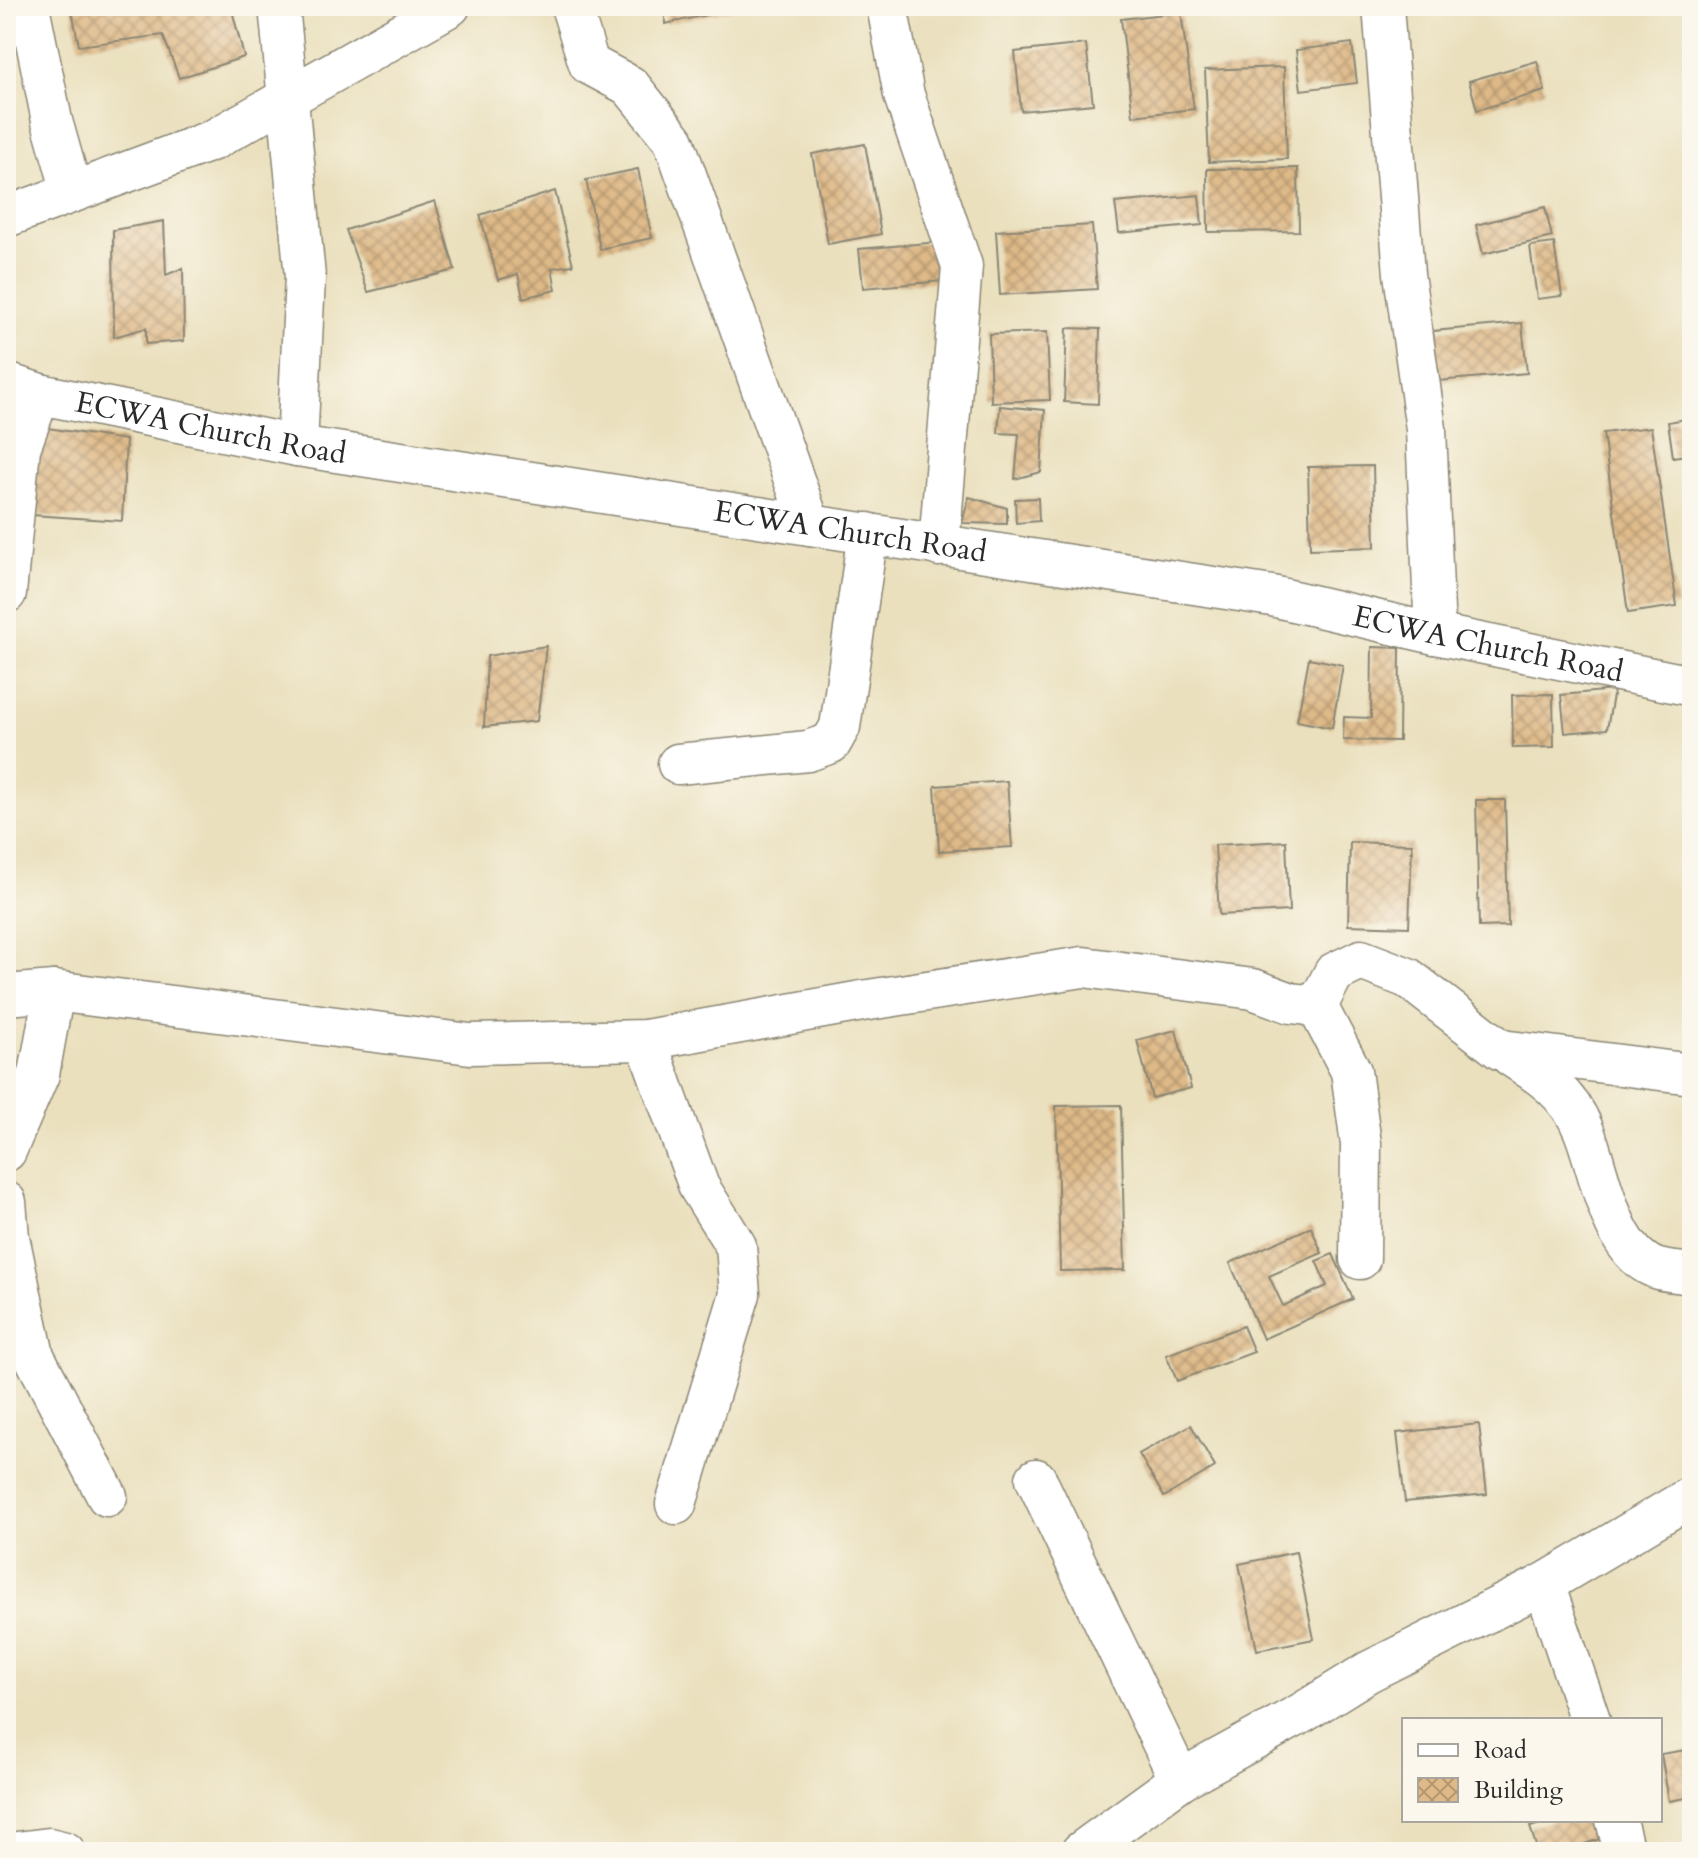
<svg xmlns="http://www.w3.org/2000/svg" width="1698" height="1858" font-family="Cardo,serif">
  <defs>
    <pattern id="building-cross-hatch" width="8" height="8" patternUnits="userSpaceOnUse" patternTransform="scale(2)"><rect width="8" height="8" fill="#dfba88"/><path d="M0 0l8 8M0 8l8-8" fill="none" stroke="#b5976f"/></pattern>
  </defs>
  <rect width="100%" height="100%" fill="#fbf7ec"/>
  <filter id="ink" filterUnits="userSpaceOnUse"><feTurbulence type="fractalNoise" baseFrequency=".0125" numOctaves="2"/><feDisplacementMap in="SourceGraphic" scale="16" xChannelSelector="R" yChannelSelector="G"/><feConvolveMatrix kernelMatrix="1 2 1 2 8 2 1 2 1" color-interpolation-filters="sRGB"/></filter>
  <filter id="wash" filterUnits="userSpaceOnUse"><feTurbulence type="fractalNoise" baseFrequency=".006" numOctaves="4" result="noise"/><feDisplacementMap in="SourceGraphic" scale="32" xChannelSelector="R" yChannelSelector="G"/><feGaussianBlur stdDeviation="1.8" result="paint"/><feColorMatrix in="noise" values="0 0 0 0 0 0 0 0 0 0 0 0 0 0 0 0 0 1.4 0 .05"/><feComposite in="paint" operator="in"/></filter>
  <g filter="url(#wash)">
    <rect width="100%" height="100%" fill="#eae0be"/>
    <g id="blocks">
      <g fill="url(#building-cross-hatch)">
        <polygon points="71,6 231,6 244,57 179,78 163,35 79,46"/>
        <polygon points="665,6 744,6 744,7 665,24"/>
        <polygon points="1181,12 1194,109 1133,116 1121,19"/>
        <polygon points="1352,43 1357,83 1301,90 1296,50"/>
        <polygon points="1086,44 1093,104 1021,111 1015,52"/>
        <polygon points="1537,61 1545,91 1477,110 1469,81"/>
        <polygon points="1284,67 1287,159 1209,162 1205,70"/>
        <polygon points="865,144 881,234 828,244 812,154"/>
        <polygon points="1298,168 1299,231 1208,232 1207,169"/>
        <polygon points="638,169 652,238 600,249 586,180"/>
        <polygon points="555,191 573,265 552,268 556,290 523,298 518,274 498,280 480,215"/>
        <polygon points="1199,195 1202,225 1119,233 1115,203"/>
        <polygon points="435,201 455,270 368,292 346,230"/>
        <polygon points="1545,207 1552,237 1483,254 1476,225"/>
        <polygon points="164,221 166,275 183,268 184,341 146,344 146,328 114,337 113,230"/>
        <polygon points="1092,225 1097,289 1000,295 996,231"/>
        <polygon points="939,242 943,281 863,288 859,249"/>
        <polygon points="1554,243 1562,296 1537,299 1530,246"/>
        <polygon points="1522,323 1527,373 1438,381 1433,331"/>
        <polygon points="1067,328 1100,329 1098,404 1064,402"/>
        <polygon points="1047,332 1050,400 991,402 989,334"/>
        <polygon points="1000,406 1045,410 1041,472 1015,479 1019,434 998,433"/>
        <polygon points="1692,418 1692,454 1673,457 1668,422"/>
        <polygon points="41,427 126,440 122,521 32,515"/>
        <polygon points="1651,427 1677,606 1628,613 1603,433"/>
        <polygon points="1373,466 1375,547 1310,549 1308,467"/>
        <polygon points="969,497 1007,508 1007,524 962,523"/>
        <polygon points="1038,498 1039,521 1016,523 1015,499"/>
        <polygon points="546,646 537,721 484,727 487,656"/>
        <polygon points="1372,647 1400,648 1399,741 1343,740 1344,717 1371,718"/>
        <polygon points="1309,658 1343,665 1332,728 1297,721"/>
        <polygon points="1614,690 1607,729 1565,733 1561,695"/>
        <polygon points="1553,694 1554,747 1513,748 1512,695"/>
        <polygon points="1007,781 1012,847 939,851 935,786"/>
        <polygon points="1476,800 1505,800 1508,926 1479,927"/>
        <polygon points="1286,841 1289,911 1219,915 1215,845"/>
        <polygon points="1350,842 1412,844 1409,927 1348,925"/>
        <polygon points="1176,1030 1191,1088 1152,1098 1137,1040"/>
        <polygon points="1121,1105 1125,1270 1060,1271 1056,1106"/>
        <polygon points="1311,1227 1322,1253 1269,1276 1283,1306 1327,1286 1316,1261 1333,1254 1353,1299 1263,1339 1230,1263"/>
        <polygon points="1243,1326 1254,1352 1177,1381 1166,1355"/>
        <polygon points="1479,1424 1487,1494 1405,1502 1397,1433"/>
        <polygon points="1191,1425 1215,1467 1164,1497 1139,1454"/>
        <polygon points="1296,1552 1314,1639 1257,1650 1239,1564"/>
        <polygon points="1692,1749 1692,1797 1669,1801 1661,1754"/>
        <polygon points="1554,1820 1600,1820 1606,1837 1560,1852 1538,1852 1530,1827"/>
      </g>
    </g>
  </g>
  <g filter="url(#ink)">
    <use href="#blocks" fill-opacity="0" stroke="#8a8674" stroke-width="2"/>
    <g fill="none" stroke-linecap="round" stroke-linejoin="round">
      <g stroke="#8a8674" stroke-width="43">
        <g id="minor">
          <polyline points="29,6 52,121 72,192"/>
          <polyline points="279,6 305,277 297,446"/>
          <polyline points="571,6 589,64 630,86 674,141 810,525"/>
          <polyline points="887,6 904,95 962,266 939,546"/>
          <polyline points="1383,6 1404,274 1426,429 1435,634"/>
          <polyline points="6,217 213,140 450,6"/>
          <path id="s1" d="M6 383 40 394 297 446 1272 596 1435 634 1692 686"/>
          <polyline points="6,593 20,448 40,394"/>
          <polyline points="678,764 808,751 831,743 840,727 868,533"/>
          <polyline points="6,995 54,991 470,1044 646,1040 862,1001 1083,967 1253,989 1291,1003 1317,1006 1351,1071 1361,1144 1360,1259"/>
          <polyline points="1317,1006 1334,973 1361,960 1408,978 1501,1050 1692,1074"/>
          <polyline points="646,1040 699,1187 736,1246 740,1294 676,1504"/>
          <path d="M1511 1056C1541 1075 1569 1094 1583 1129 1600 1169 1609 1250 1655 1268 1666 1272 1681 1272 1692 1274"/>
          <polyline points="6,1151 39,1074 54,991"/>
          <polyline points="6,1202 9,1237 34,1356 107,1496"/>
          <polyline points="1036,1479 1180,1780"/>
          <polyline points="1544,1584 1590,1720"/>
          <polyline points="1616,1820 1624,1852"/>
          <polyline points="17,1852 49,1848 65,1852"/>
          <polyline points="1081,1852 1180,1780 1302,1713 1368,1672 1544,1584 1692,1496"/>
        </g>
      </g>
      <use href="#minor" stroke="#fff" stroke-width="40"/>
    </g>
  </g>
  <g text-anchor="middle" stroke-width="7" stroke-linejoin="round" paint-order="stroke">
    <g font-size="30" fill="#2b2b2b" stroke="#fbf7ec">
      <text dy="10" stroke="none"><textPath href="#s1" startOffset="210">ECWA Church Road</textPath></text>
      <text dy="10" stroke="none"><textPath href="#s1" startOffset="858">ECWA Church Road</textPath></text>
      <text dy="10" stroke="none"><textPath href="#s1" startOffset="1506">ECWA Church Road</textPath></text>
    </g>
  </g>
  <rect width="1698" height="1858" fill="none" stroke="#fbf7ec" stroke-width="32"/>
  <rect x="1402" y="1718" width="260" height="104" fill="#fbf7ec" stroke="#a8a59f" stroke-width="2"/>
  <rect x="1418" y="1744" width="40" height="12" fill="#ffffff" stroke="#a8a59f" stroke-width="2"/>
  <text x="1474" y="1758" font-size="24" fill="#2b2b2b">Road</text>
  <rect x="1418" y="1778" width="40" height="24" fill="url(#building-cross-hatch)" stroke="#a8a59f" stroke-width="2"/>
  <text x="1474" y="1798" font-size="24" fill="#2b2b2b">Building</text>
</svg>
